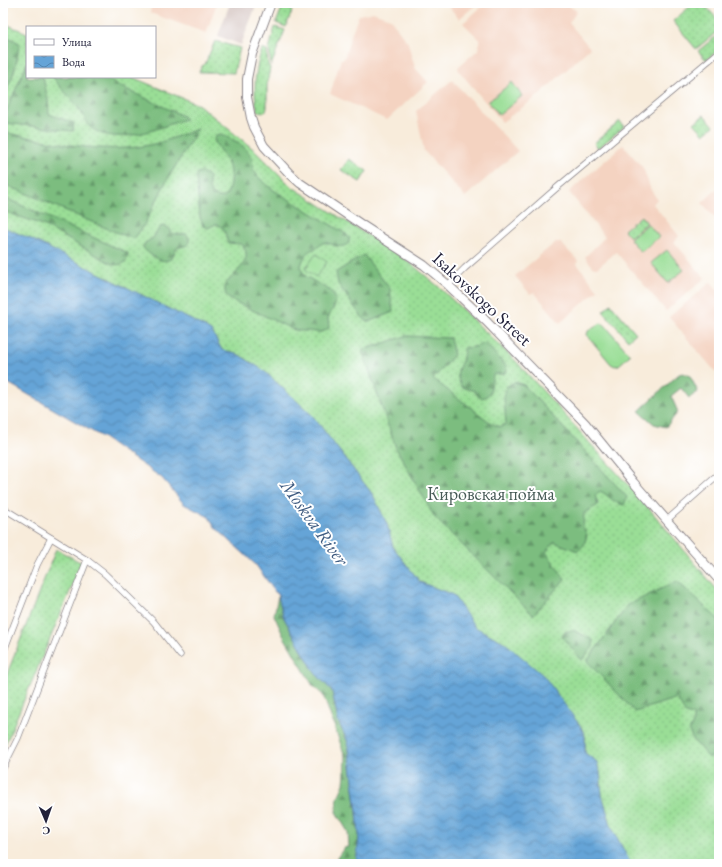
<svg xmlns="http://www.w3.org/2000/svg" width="722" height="867" font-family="'EB Garamond',serif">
  <defs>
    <pattern id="grass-dots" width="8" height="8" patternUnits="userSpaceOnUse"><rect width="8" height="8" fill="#9ade96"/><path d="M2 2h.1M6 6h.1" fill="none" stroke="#84be82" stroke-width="1.8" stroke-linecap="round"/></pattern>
    <pattern id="forest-firs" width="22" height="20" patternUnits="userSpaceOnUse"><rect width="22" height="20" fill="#7bbd7f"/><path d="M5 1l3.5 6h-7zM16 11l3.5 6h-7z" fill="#649969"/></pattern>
    <pattern id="water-waves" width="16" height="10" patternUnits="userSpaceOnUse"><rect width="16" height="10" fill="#65a4d7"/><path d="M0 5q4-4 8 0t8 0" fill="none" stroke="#5385b0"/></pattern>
  </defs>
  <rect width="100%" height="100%" fill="#fff"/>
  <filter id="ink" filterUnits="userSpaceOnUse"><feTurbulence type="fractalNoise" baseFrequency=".025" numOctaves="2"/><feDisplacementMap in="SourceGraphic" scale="8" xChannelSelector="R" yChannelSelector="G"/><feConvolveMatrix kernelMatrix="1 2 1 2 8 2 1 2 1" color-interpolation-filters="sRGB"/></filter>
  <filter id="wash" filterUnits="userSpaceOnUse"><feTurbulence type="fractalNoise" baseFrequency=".012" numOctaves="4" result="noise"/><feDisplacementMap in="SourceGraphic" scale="16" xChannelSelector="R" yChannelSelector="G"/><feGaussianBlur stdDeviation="0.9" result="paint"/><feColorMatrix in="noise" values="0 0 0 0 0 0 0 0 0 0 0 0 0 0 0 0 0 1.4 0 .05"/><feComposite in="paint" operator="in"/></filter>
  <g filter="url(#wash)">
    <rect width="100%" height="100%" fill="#f8ecdb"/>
    <g fill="#f4d3c1">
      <polygon points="141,3 217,3 206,33 150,13 151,8"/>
      <polygon points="446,3 478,3 459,19"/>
      <polygon points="486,3 564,3 577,11 569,23 590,48 538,96 502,122 459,71 458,67 479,49 479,39 463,23"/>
      <polygon points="373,12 390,18 408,43 415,68 428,82 387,120 330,94 341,59 344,59 352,32 359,15"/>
      <polygon points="452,80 518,151 465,197 424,151 416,111"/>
      <polygon points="623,145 643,168 651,190 657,199 653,204 679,236 674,242 705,278 666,311 616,252 597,268 594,268 585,257 605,237 569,192"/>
      <polygon points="719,187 719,222 702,203"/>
      <polygon points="556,242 560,242 578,261 577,264 598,290 560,323 534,292 530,294 515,276"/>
      <polygon points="711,282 719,291 719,376 669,317"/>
    </g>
    <polygon fill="#d0c0bc" points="230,3 257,3 241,45 218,36"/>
    <g fill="url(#grass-dots)" stroke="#5e8068">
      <polygon points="284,3 295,3 286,27 276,23"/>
      <polygon points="694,3 703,3 719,21 719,30 696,49 673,21"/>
      <polygon points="3,23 27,33 27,77 132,77 199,105 257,152 291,186 408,261 440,288 515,360 647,506 719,592 719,864 631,864 612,828 602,795 600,772 596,761 585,753 585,736 581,727 504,642 475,628 453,595 420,582 393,547 387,524 373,495 312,415 263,370 236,353 222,350 212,332 205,327 31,239 3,227"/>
      <polygon points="275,27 285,30 271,66 269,49"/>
      <polygon points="719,34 719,50 706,60 698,51"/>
      <polygon points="215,41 240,48 234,73 199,72 202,66 205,64"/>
      <path d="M262 49 267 51 268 64 270 68 267 85V108L265 112 262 113 257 110C253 89 255 69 262 49Z"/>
      <polygon points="704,115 714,126 704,134 694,123"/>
      <polygon points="620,121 624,127 598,148 594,143"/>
      <polygon points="349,159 367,171 360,182 341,170"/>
      <polygon points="641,216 647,223 630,237 624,230"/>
      <polygon points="611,304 636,333 628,340 603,311"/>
      <polygon points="56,549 82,563 3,750 3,684"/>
    </g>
    <g fill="url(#forest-firs)" stroke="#4e705d">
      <path d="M3 34 19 43C18 61 13 80 3 96Z"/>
      <polygon points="27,63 27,77 43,77 48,100 49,114 74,123 73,131 5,123 3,119"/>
      <path d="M53 77H107L113 83 183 116 185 119C158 128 111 150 87 124 85 121 84 116 82 113 74 100 61 90 53 77Z"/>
      <path d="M198 129 167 180 144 225 134 239C90 223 47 201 3 184V132C48 141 103 155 149 145 165 142 182 134 198 129Z"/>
      <path d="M221 134 239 143 247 150 252 159 253 169 259 178 275 191 346 234 349 238V243C337 252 333 241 322 243 318 249 313 248 308 252 304 255 303 262 300 267L305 276 331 291 334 295 336 300 335 305 328 318 329 328C321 335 315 331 305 331 300 331 297 331 292 329L231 300C224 296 225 291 225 284 231 278 249 262 246 253 246 250 243 247 242 244L228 243C225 234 226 228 216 224L208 228 203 226 200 217 196 177 197 173 201 172C204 173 208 175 209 178 210 181 208 185 209 188 211 196 218 198 225 197 232 188 232 167 225 158 221 151 216 147 214 139L216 135Z"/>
      <path d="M3 197 128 253C128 264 120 266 112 264L43 225 3 211Z"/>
      <path d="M165 226 170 229 172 233C177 235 181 234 187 234L189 239V244C185 247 179 246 176 249 174 252 173 256 171 259 162 263 157 259 150 254 146 251 145 251 143 247L145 243 153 238 160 227Z"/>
      <polygon points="364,255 390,289 393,312 368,322 361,316 338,284 336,272"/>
      <path d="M406 336 450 338 454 355 433 379 491 423 499 427 506 424 504 397 506 387 514 382 524 385 627 497 624 505C613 503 610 496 600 491L595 495 598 505 584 513 583 527 587 535 584 545 578 551 554 542 546 552 565 579 533 615 435 518 396 448 362 350Z"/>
      <path d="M485 343 506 366 507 370 504 374H494C489 383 495 396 481 398L477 395 475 391 462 387C455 376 457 371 462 361 464 357 463 352 464 348L475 347Z"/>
      <polygon points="683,373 690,376 698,392 689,398 681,388 671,396 678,412 666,427 654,424 639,411 679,374"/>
      <polygon points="677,581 719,620 719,754 717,756 708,757 694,741 689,732 693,723 693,715 685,713 677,698 635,712 587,661 628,605"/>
      <polygon points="278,596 284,618 315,673 332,690 338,721 348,742 357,812 359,836 356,864 338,864 337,858 344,848 349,847 348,832 336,812 338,797 344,784 346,759 323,695 313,686 283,635 274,615"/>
      <polygon points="573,630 593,640 593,647 582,660 562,637 565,632"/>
    </g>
    <g fill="#9ade96" stroke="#5e8068">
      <polygon points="512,82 522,96 499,115 488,102"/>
      <polygon points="648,224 659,237 641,252 630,239"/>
      <polygon points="667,250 684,270 668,283 651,263"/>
      <polygon points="316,254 327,262 316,277 305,269"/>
      <polygon points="601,323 605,325 630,355 619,365 615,366 611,364 587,335 588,331"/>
    </g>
    <polygon fill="url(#water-waves)" stroke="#446389" points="3,227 31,239 205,327 212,332 222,350 236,353 263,370 312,415 373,495 387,524 393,547 420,582 453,595 475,627 504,642 544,676 581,727 585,736 585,753 596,761 600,772 602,795 612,828 631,864 356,864 359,836 357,812 348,742 338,721 332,691 315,673 284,618 278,596 256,565 215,527 209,517 184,504 162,478 102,437 3,380"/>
  </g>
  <g filter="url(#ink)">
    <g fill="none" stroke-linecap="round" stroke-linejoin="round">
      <g stroke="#8d878b" stroke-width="7">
        <g id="street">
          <polyline points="448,285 465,268 560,185 719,52"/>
          <polyline points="3,508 87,560 105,574 154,622 180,655"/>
          <polyline points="667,520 719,474"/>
          <polyline points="3,653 37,565 51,538"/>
          <polyline points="3,768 18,738 87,560"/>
        </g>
      </g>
      <g stroke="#8d878b" stroke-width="10">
        <g id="secondary">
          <polyline points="271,3 252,54 247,79 247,97 251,118 254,127 264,146 289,173 300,183 362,225 424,265 448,285 484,319 585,423 634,483 719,580"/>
          <polyline points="717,3 719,5"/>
        </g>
      </g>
      <use href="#street" stroke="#fff" stroke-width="5.5"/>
      <use href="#secondary" stroke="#fff" stroke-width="8"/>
    </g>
  </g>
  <g text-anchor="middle" stroke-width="4" stroke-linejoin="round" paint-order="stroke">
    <g font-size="18" fill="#22223b" stroke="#fff">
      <text transform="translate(482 299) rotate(43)" y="6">Isakovskogo Street</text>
    </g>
    <g font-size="18" fill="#465a56" stroke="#fff">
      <text x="491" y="500">Кировская пойма</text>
    </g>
    <g font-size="19" font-style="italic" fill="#405c81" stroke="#fff">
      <text transform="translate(315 522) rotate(54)" y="7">Moskva River</text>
    </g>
  </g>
  <rect width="722" height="867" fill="none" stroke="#fff" stroke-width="16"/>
  <rect x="26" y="26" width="130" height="52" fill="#ffffff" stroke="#a7a7b1"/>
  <rect x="34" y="39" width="20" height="6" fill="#ffffff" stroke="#a7a7b1"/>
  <text x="62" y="46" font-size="12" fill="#22223b">Улица</text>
  <rect x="34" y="56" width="20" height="12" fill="url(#water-waves)" stroke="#a7a7b1"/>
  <text x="62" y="66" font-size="12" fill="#22223b">Вода</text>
  <g transform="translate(46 821) rotate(178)" stroke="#ffffff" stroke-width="3" paint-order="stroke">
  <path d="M0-3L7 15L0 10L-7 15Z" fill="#22223b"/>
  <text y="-6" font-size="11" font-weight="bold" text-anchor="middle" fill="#22223b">С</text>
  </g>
</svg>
